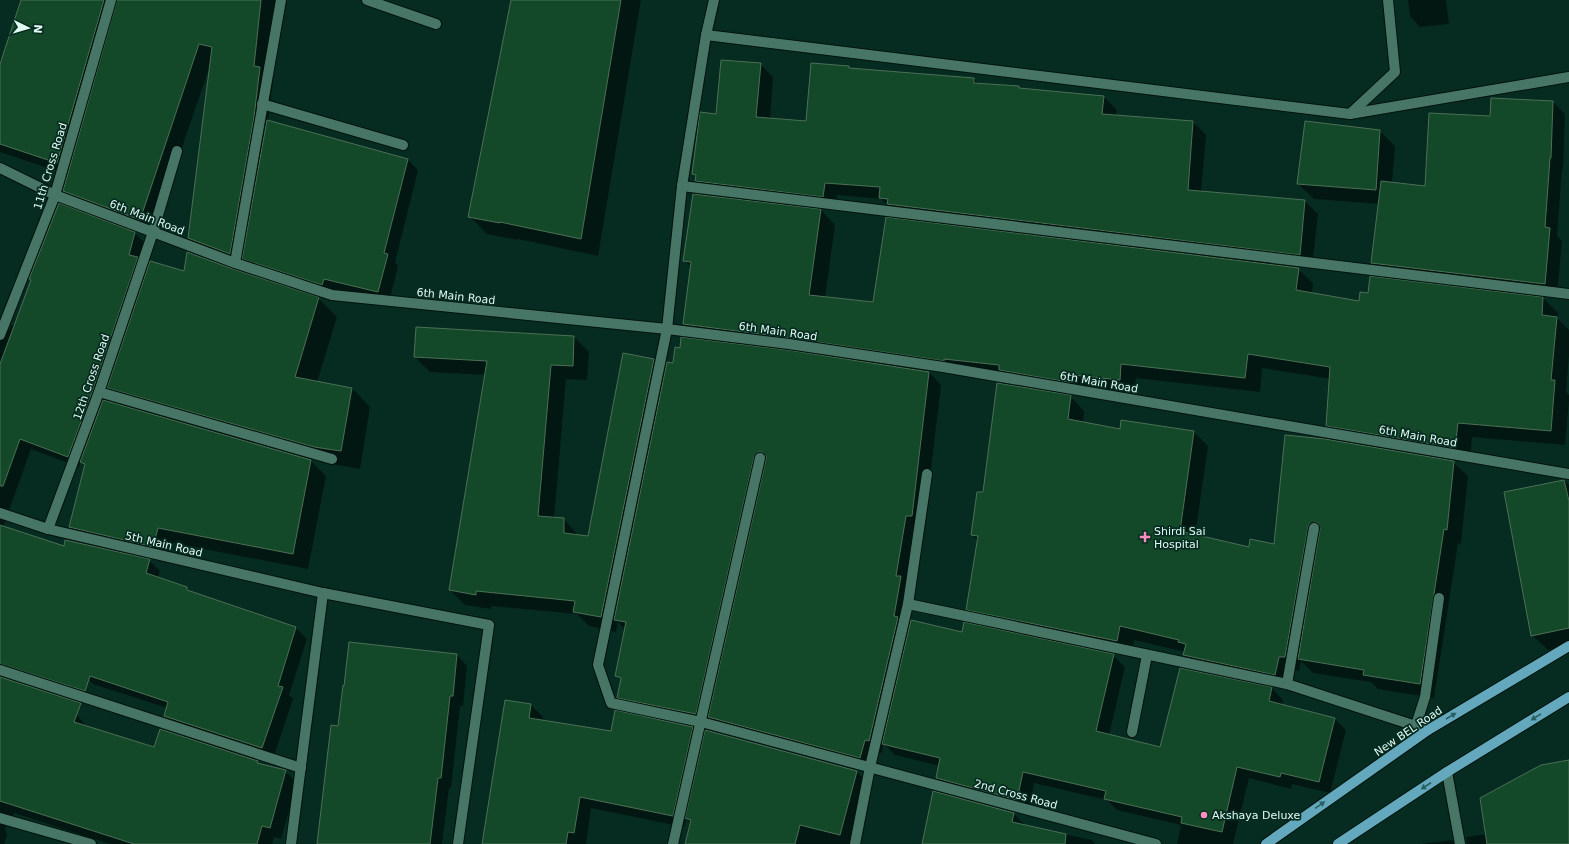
<svg xmlns="http://www.w3.org/2000/svg" width="1569" height="844" font-family="'DejaVu Sans',sans-serif">
  <rect width="100%" height="100%" fill="#062c22"/>
  <g fill="#0007">
    <polygon points="22,0 275,0 267,75 273,81 268,122 408,160 418,170 395,262 398,266 389,302 335,289 333,295 254,269 244,259 243,266 203,251 189,238 211,63 153,232 77,204 64,191 69,175 0,152 0,59 2,60"/>
    <polygon points="512,0 641,0 598,256 518,239 518,240 487,234 469,216"/>
    <polygon points="1408,0 1446,0 1449,24 1420,27 1410,16"/>
    <polygon points="760,64 773,77 770,119 806,122 849,67 851,69 974,79 979,84 1019,87 1021,89 1104,97 1117,110 1116,116 1193,122 1206,135 1201,192 1305,201 1318,214 1312,267 893,211 881,199 837,195 836,209 709,194 696,181 697,178 693,174 717,115"/>
    <polygon points="1553,102 1565,114 1563,170 1562,169 1557,236 1562,241 1557,296 1384,275 1372,263 1379,204 1314,199 1298,184 1380,131 1395,146 1392,183 1426,187 1491,117"/>
    <polygon points="59,205 135,233 146,244 141,262 148,269 185,272 233,270 318,298 337,317 317,382 352,388 370,407 360,469 333,464 129,406 129,407 108,387 104,401 311,461 326,476 308,569 173,543 168,562 85,542 70,527 86,466 81,461 79,467 31,449 3,527 64,547 149,560 160,571 158,578 187,588 191,592 296,628 307,639 289,695 293,699 273,759 176,727 165,716 167,708 93,684 89,680 0,650 0,321 9,330 12,325 15,326"/>
    <polygon points="821,210 835,225 825,298 874,303 1298,269 1313,283 1312,294 1360,302 1368,294 1370,277 1543,298 1558,313 1557,318 1569,330 1569,355 1566,392 1569,395 1569,401 1565,445 1472,437 1470,462 1342,440 1327,426 1331,379 1262,368 1260,392 1136,378 1134,394 958,375 793,350 793,352 929,372 941,385 924,528 918,528 907,627 910,630 963,633 1113,655 1125,667 1109,735 1161,749 1272,688 1283,700 1282,705 1335,719 1346,730 1330,793 1292,784 1291,789 1249,778 1233,844 1177,844 1181,825 1117,810 1107,800 1034,783 1029,811 949,790 937,778 940,766 895,755 884,744 882,753 877,752 872,770 722,729 710,717 708,726 631,710 618,697 622,681 616,676 625,630 618,622 616,632 589,626 577,614 491,606 491,609 465,605 450,590 486,375 430,372 415,357 574,337 589,352 587,380 566,379 554,519 564,519 579,536 588,537 654,360 666,372 674,364 681,349 701,341 684,324 692,268 684,260"/>
    <polygon points="1070,396 1084,411 1083,423 1121,430 1194,432 1208,446 1195,536 1249,548 1275,545 1286,436 1453,462 1468,476 1461,544 1458,543 1434,698 1378,689 1371,682 1313,673 1301,661 1299,671 1293,670 1289,688 1199,669 1184,655 1185,652 1134,640 1131,655 981,623 967,609 978,541 972,535 984,493"/>
    <polygon points="1565,481 1569,485 1569,646 1548,650 1532,635 1505,493"/>
    <polygon points="457,655 467,666 463,706 460,706 451,788 449,788 442,844 318,844 339,727"/>
    <polygon points="0,691 77,715 88,728 155,748 257,762 260,764 285,771 297,783 281,839 274,837 272,844 110,844 14,813 10,823 5,828 7,835 4,844 0,844"/>
    <polygon points="531,705 543,717 542,721 611,732 692,728 704,740 856,771 868,783 853,844 685,844 690,822 686,818 684,827 591,808 586,844 483,844"/>
    <polygon points="1569,762 1569,844 1467,844 1466,837 1487,834"/>
    <polygon points="1014,814 1026,826 1092,840 1095,844 923,844"/>
    <polygon points="1452,840 1456,844 1422,844"/>
  </g>
  <g fill="#134928" stroke="#4c6f56">
    <polygon points="21,0 104,0 57,163 0,144 0,64"/>
    <polygon points="117,0 261,0 254,66 260,67 254,117 230,254 188,238 212,47 199,44 140,220 63,191"/>
    <polygon points="511,0 621,0 581,239 500,222 500,223 468,217"/>
    <polygon points="721,60 761,63 756,117 806,121 811,63 849,66 849,68 974,78 974,83 1019,86 1019,88 1104,96 1102,114 1193,121 1188,190 1305,200 1300,255 887,204 888,199 879,198 880,187 825,183 823,197 695,181 696,175 692,174 700,112 716,114"/>
    <polygon points="1491,98 1553,101 1551,158 1550,158 1545,227 1550,228 1545,284 1371,263 1381,181 1425,186 1429,113 1490,116"/>
    <polygon points="267,120 408,159 384,253 388,254 378,292 324,279 322,285 242,259"/>
    <polygon points="1305,121 1380,130 1376,190 1297,184"/>
    <polygon points="693,194 821,209 809,295 873,302 886,217 1299,268 1296,290 1359,301 1360,292 1368,293 1370,276 1543,297 1542,315 1557,317 1551,380 1555,380 1551,431 1458,423 1455,448 1326,426 1330,367 1248,354 1245,378 1121,364 1120,380 1073,375 1072,383 999,370 999,365 944,359 944,361 790,338 683,324 691,262 683,261"/>
    <polygon points="59,203 135,232 129,255 138,257 93,390 68,457 20,439 3,486 0,486 0,364 31,280 29,279"/>
    <polygon points="187,252 233,269 319,297 295,377 352,388 341,451 314,447 107,388 150,261 184,271"/>
    <polygon points="416,327 574,336 573,366 551,365 538,516 564,518 564,533 588,536 623,353 654,359 601,617 573,612 575,601 476,591 476,595 449,590 487,361 414,357"/>
    <polygon points="681,337 788,350 929,372 912,516 906,516 896,576 901,576 894,616 898,617 869,741 865,740 860,758 708,717 766,459 766,456 762,452 758,452 754,457 696,714 617,698 621,678 615,676 626,622 614,620 667,362 673,363 675,347 680,348"/>
    <polygon points="997,383 1071,395 1068,419 1120,429 1121,420 1194,431 1180,531 1249,547 1250,539 1274,544 1285,435 1325,439 1454,461 1447,530 1444,529 1420,684 1363,675 1364,670 1298,659 1320,529 1318,523 1315,522 1309,524 1308,527 1285,657 1279,657 1275,675 1183,655 1186,644 1178,642 1179,640 1120,626 1117,641 966,610 978,536 971,535 977,492 983,492"/>
    <polygon points="103,400 311,460 293,554 158,528 153,547 69,527 85,464 80,462"/>
    <polygon points="1564,480 1569,501 1569,628 1531,636 1504,492"/>
    <polygon points="0,525 64,546 65,540 150,559 146,573 187,587 187,590 296,627 278,686 283,687 262,748 164,716 168,702 90,676 85,691 0,664"/>
    <polygon points="911,620 962,632 964,622 1114,654 1096,731 1160,747 1180,668 1272,687 1269,701 1335,718 1319,782 1281,773 1280,777 1237,767 1222,832 1181,823 1182,817 1104,799 1106,791 1023,772 1017,800 936,778 940,758 882,744"/>
    <polygon points="349,642 457,654 453,696 450,696 441,778 438,778 430,844 317,844 331,725 338,726 343,685 344,686"/>
    <polygon points="0,677 81,703 74,722 154,747 160,729 258,761 257,763 286,770 270,828 262,826 257,844 134,844 0,801"/>
    <polygon points="505,700 531,704 529,718 611,731 615,710 693,727 673,816 580,797 574,833 568,832 566,844 482,844"/>
    <polygon points="705,730 857,771 840,835 800,825 795,844 685,844 691,820 685,818"/>
    <polygon points="1569,760 1569,844 1487,844 1480,798 1541,765"/>
    <polygon points="933,791 1014,813 1012,822 1066,834 1065,844 922,844"/>
  </g>
  <g fill="none" stroke-linecap="round" stroke-linejoin="round">
    <g stroke="#00120c" stroke-width="12">
      <g id="minor">
        <polyline points="367,0 436,24"/>
        <polyline points="714,0 706,35 682,186 667,329 598,665 611,703 701,722 1156,844"/>
        <polyline points="706,35 1350,114 1569,77"/>
        <polyline points="262,104 403,145"/>
        <polyline points="1350,114 1395,72 1388,0"/>
        <polyline points="0,168 55,195 235,263 332,295 667,329 789,344 943,367 1569,474"/>
        <polyline points="682,186 1569,294"/>
        <polyline points="235,263 281,0"/>
        <polyline points="0,335 55,195 111,0"/>
        <polyline points="99,392 332,459"/>
        <polyline points="0,513 48,529 323,593 489,625 458,844"/>
        <polyline points="48,529 99,392 153,232 177,151"/>
        <polyline points="908,604 1287,684 1428,730"/>
        <polyline points="0,670 301,768"/>
        <polyline points="1287,684 1314,528"/>
        <polyline points="1416,725 1425,697 1439,598"/>
        <polyline points="1132,732 1147,655"/>
        <polyline points="1447,772 1460,844"/>
        <polyline points="0,818 91,844"/>
        <polyline points="291,844 323,593"/>
        <polyline points="673,844 760,458"/>
        <polyline points="855,844 870,767 908,604 927,474"/>
      </g>
    </g>
    <g stroke="#00120c" stroke-width="12">
      <g id="major">
        <polyline points="1266,844 1428,730 1569,646"/>
        <polyline points="1338,844 1447,772 1569,697"/>
      </g>
    </g>
    <use href="#minor" stroke="#477667" stroke-width="10"/>
    <use href="#major" stroke="#63a8bc" stroke-width="10"/>
  </g>
  <defs><path id="oneway-solid" d="M-6-.8H1V-3.2L6.5 0L1 3.2V.8H-6Z"/></defs>
  <g fill="#2b5e60">
    <use href="#oneway-solid" transform="translate(1451 716) rotate(-31)"/>
    <use href="#oneway-solid" transform="translate(1536 717) rotate(148)"/>
    <use href="#oneway-solid" transform="translate(1426 786) rotate(147)"/>
    <use href="#oneway-solid" transform="translate(1320 805) rotate(-35)"/>
  </g>
  <g fill="#fd8ec0" stroke="#062c22" stroke-width="1.5">
    <path d="M1143 531h4v4h4v4h-4v4h-4v-4h-4v-4h4z"/>
    <circle cx="1204" cy="815" r="4"/>
  </g>
  <g text-anchor="middle" stroke-width="3.5" stroke-linejoin="round" paint-order="stroke">
    <g font-size="11" fill="#e2fbf2" stroke="#062c22">
      <text transform="translate(50 166) rotate(-73)" y="4">11th Cross Road</text>
      <text transform="translate(147 217) rotate(21)" y="4">6th Main Road</text>
      <text transform="translate(456 296) rotate(6)" y="4">6th Main Road</text>
      <text transform="translate(778 331) rotate(8)" y="4">6th Main Road</text>
      <text transform="translate(91 377) rotate(-71)" y="4">12th Cross Road</text>
      <text transform="translate(1099 382) rotate(10)" y="4">6th Main Road</text>
      <text transform="translate(1418 436) rotate(10)" y="4">6th Main Road</text>
      <text transform="translate(164 544) rotate(13)" y="4">5th Main Road</text>
      <text transform="translate(1408 731) rotate(-34)" y="4">New BEL Road</text>
      <text transform="translate(1016 794) rotate(15)" y="4">2nd Cross Road</text>
    </g>
    <g font-size="11" fill="#e2fbf2" stroke="#062c22" text-anchor="start">
      <text x="1154" y="535">Shirdi Sai<tspan x="1154" dy="13">Hospital</tspan></text>
      <text x="1212" y="819">Akshaya Deluxe</text>
    </g>
  </g>
  <g transform="translate(28 28) rotate(95)" stroke="#062c22" stroke-width="3" paint-order="stroke">
  <path d="M0-3L7 15L0 10L-7 15Z" fill="#e2fbf2"/>
  <text y="-6" font-size="11" font-weight="bold" text-anchor="middle" fill="#e2fbf2">N</text>
  </g>
</svg>
